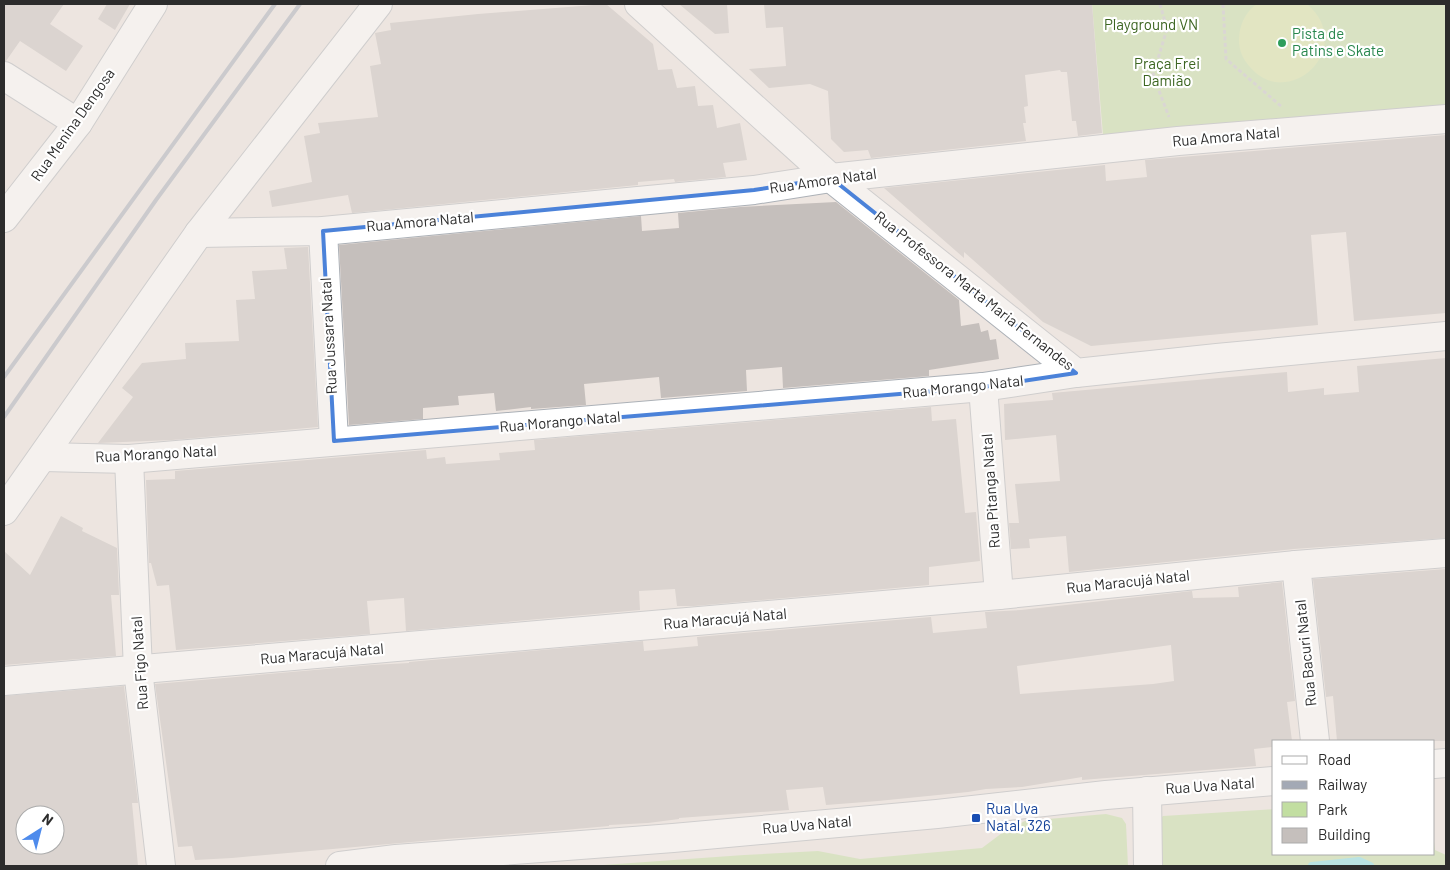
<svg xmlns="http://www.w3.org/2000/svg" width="1450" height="870" font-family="Barlow,sans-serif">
  <rect width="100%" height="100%" fill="#ede5e0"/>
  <g fill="#c2dea1">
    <polygon points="1092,4 1446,4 1446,119 1104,147"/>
    <polygon points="1274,809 1274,854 1434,854 1434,842 1435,850 1446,855 1446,866 1158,866 1156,822 1163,816"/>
    <polygon points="1106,814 1122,818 1126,824 1128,866 589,866 744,855 818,851 860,859 982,848 1006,830 1025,821"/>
  </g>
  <path fill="#d5e59e" d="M1257 4H1307C1358 48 1288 112 1250 67 1243 59 1239 51 1239 40 1239 26 1245 12 1257 4Z"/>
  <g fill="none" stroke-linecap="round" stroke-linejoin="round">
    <polyline stroke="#7cdfe6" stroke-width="8" points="1312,866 1359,861 1370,866"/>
  </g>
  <g fill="#c5bfbc" fill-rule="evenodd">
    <polygon points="4,4 64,4 50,24 83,46 66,71 20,41 6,61 4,61"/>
    <polygon points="107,4 130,4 115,30 98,19"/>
    <polygon points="606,4 653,44 658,70 672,69 677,88 695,86 698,106 713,105 717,128 740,123 747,160 723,163 726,177 675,182 674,179 638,182 638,185 352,213 348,195 272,207 269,191 312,182 304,136 320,133 318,123 378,117 370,66 381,64 375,33 391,30 390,23 478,14"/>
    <polygon points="679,4 727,4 729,33 715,34"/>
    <polygon points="764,4 1092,4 1102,133 1078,136 1076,121 1072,121 1067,72 1061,72 1060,70 1025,75 1028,106 1024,107 1026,123 1023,123 1026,141 871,158 868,150 844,152 831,139 828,91 810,84 769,88 749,69 786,66 783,27 766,28"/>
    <polygon points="1446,135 1446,313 1354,321 1346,232 1311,235 1318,325 1091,346 1043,322 964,252 964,258 884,188 1105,165 1106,181 1147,177 1145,160"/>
    <polygon points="836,202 959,300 961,326 979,323 981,332 988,330 990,340 996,339 999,359 929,370 929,376 783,388 782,367 746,370 747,391 661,398 659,377 584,384 586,405 531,409 531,407 496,411 494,393 458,396 459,405 423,408 423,419 349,425 339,245 641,216 642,231 679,228 678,213 740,207"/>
    <polygon points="308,247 318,427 172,440 98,443 133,397 122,388 142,363 186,359 185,343 239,341 236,300 255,299 252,271 287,269 284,248"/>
    <polygon points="1446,358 1446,538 1294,549 1069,572 1066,536 1029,539 1030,548 1011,549 1009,523 1019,523 1015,484 1060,481 1056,435 1005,440 1004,404 1053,400 1052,393 1287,372 1288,392 1324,388 1324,395 1359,392 1357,366"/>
    <polygon points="931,407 932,421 956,419 965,513 976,512 980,561 929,567 929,585 694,606 677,606 675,589 639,591 640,610 406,631 404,598 367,601 370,634 176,650 169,585 157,586 151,563 149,563 146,480 175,479 175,471 426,450 427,459 445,457 446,464 500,460 499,453 535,450 534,440"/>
    <polygon points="61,516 83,528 82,531 117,548 119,595 111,595 116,656 4,665 4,551 30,575"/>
    <polygon points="1446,569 1446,741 1337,741 1333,696 1326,697 1313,579"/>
    <path d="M1282 582 1295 701 1287 702 1292 741H1272V747L1254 749 1256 766 1082 780V777L1022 787 986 789 968 792 878 801 826 805 823 787 786 790 789 810 679 818V819L648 823 609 825V826L553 831 445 839 232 858 195 860 192 846 178 847 155 684 372 665 409 663V662L643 641 644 651 698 646 697 637 931 617 933 633 987 628 985 612 1021 610 1192 591 1193 598 1239 597 1238 587ZM1171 645 1174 681 1153 684 1020 694 1017 666Z"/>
    <path d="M124 686 138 803H132L138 866H4V696ZM25 815H55V845H25Z"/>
  </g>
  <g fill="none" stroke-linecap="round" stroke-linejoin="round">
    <g stroke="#acb1b7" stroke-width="30">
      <g id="street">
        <polyline points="639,4 831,178 1076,373 1217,358 1446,336"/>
        <polyline points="4,76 78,123"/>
        <polyline points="4,218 78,123 153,4"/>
        <polyline points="323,231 334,441"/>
        <polyline points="199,233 323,231 754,190 831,178 1178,141 1446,119"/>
        <polyline points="983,387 999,595"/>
        <polyline points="43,457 129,459 983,387 1076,373"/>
        <polyline points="129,459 138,670 161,866"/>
        <polyline points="1296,565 1315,741"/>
        <polyline points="4,681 999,595 1296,565 1446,553"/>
        <polyline points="1434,764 1446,763"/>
        <polyline points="1147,791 1148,866"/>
        <polyline points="340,866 396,859 673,838 937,814 1106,795 1274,781"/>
      </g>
    </g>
    <g stroke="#acb1b7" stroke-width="30">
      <polyline id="secondary" points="4,511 199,233 378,4"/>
    </g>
    <g stroke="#c4c4c4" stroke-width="3" stroke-dasharray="4 2.5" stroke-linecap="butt">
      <polyline points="1160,4 1167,29 1153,75 1169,117"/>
      <polyline points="1223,4 1226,59 1282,107"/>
    </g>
    <use href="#street" stroke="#fff" stroke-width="28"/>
    <use href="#secondary" stroke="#fff" stroke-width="28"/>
    <g stroke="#a3a9b5" stroke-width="4">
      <polyline points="4,377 275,4"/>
      <polyline points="4,417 156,200 300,4"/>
    </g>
  </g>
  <path d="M0 0H1450V870H0ZM831 178 1076 373 983 387 334 441 323 231 754 190Z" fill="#ede5e0" fill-opacity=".55" fill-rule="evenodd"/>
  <path fill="none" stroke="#4b82d9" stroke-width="4" stroke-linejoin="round" d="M831 178 1076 373 983 387 334 441 323 231 754 190Z"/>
  <circle fill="#2e9e5b" stroke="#fff" stroke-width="2" cx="1282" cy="43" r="5"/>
  <rect fill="#1a4fb4" stroke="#fff" stroke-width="2" x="971" y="813" width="10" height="10" rx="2.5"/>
  <g text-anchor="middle" stroke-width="4.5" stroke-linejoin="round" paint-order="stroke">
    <g font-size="15" fill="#3c6521" stroke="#fff">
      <text x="1151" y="30">Playground VN</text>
      <text x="1167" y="69">Praça Frei<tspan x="1167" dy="17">Damião</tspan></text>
    </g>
    <g font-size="15" fill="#27864d" stroke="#fff" text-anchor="start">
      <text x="1292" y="39">Pista de<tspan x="1292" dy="17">Patins e Skate</tspan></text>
    </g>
    <g font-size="15" fill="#2c2c2c" stroke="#fff">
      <text transform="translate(73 125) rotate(-55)" y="5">Rua Menina Dengosa</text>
      <text transform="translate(1226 137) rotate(-5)" y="5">Rua Amora Natal</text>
      <text transform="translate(823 181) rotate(-8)" y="5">Rua Amora Natal</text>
      <text transform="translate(420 222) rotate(-5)" y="5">Rua Amora Natal</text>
      <text transform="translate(974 291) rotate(38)" y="5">Rua Professora Marta Maria Fernandes</text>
      <text transform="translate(329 336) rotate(-93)" y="5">Rua Jussara Natal</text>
      <text transform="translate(963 387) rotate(-6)" y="5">Rua Morango Natal</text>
      <text transform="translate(560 422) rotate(-5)" y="5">Rua Morango Natal</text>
      <text transform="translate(156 454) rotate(-3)" y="5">Rua Morango Natal</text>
      <text transform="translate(991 491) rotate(-94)" y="5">Rua Pitanga Natal</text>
      <text transform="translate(1128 582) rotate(-6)" y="5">Rua Maracujá Natal</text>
      <text transform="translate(725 619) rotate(-5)" y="5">Rua Maracujá Natal</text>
      <text transform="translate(1306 653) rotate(-96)" y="5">Rua Bacuri Natal</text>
      <text transform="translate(322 654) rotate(-5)" y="5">Rua Maracujá Natal</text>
      <text transform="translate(140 663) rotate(-94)" y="5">Rua Figo Natal</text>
      <text transform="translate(1210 786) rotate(-4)" y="5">Rua Uva Natal</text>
      <text transform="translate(807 825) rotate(-5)" y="5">Rua Uva Natal</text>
    </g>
    <g font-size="15" fill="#164399" stroke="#fff" text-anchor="start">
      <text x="986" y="814">Rua Uva<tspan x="986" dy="17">Natal, 326</tspan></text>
    </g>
  </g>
  <rect width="1450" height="870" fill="none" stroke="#2c2c2c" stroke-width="10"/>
  <rect x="1272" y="740" width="162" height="115" fill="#ffffff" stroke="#ababab"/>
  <rect x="1282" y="756" width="25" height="8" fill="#ffffff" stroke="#ababab"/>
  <text x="1318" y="765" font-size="15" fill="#2c2c2c">Road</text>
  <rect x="1282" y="781" width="25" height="8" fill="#a3a9b5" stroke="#ababab"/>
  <text x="1318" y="790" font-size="15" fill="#2c2c2c">Railway</text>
  <rect x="1282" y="802" width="25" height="15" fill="#c2dea1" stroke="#ababab"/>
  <text x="1318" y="815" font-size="15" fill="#2c2c2c">Park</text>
  <rect x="1282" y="828" width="25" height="15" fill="#c5bfbc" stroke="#ababab"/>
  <text x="1318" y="840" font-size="15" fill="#2c2c2c">Building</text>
  <g transform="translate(40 830) rotate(36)"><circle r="24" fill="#ffffff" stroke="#ababab"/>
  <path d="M0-4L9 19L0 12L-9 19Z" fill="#4e8bec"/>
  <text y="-8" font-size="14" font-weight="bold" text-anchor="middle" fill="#2c2c2c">N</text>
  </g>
</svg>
